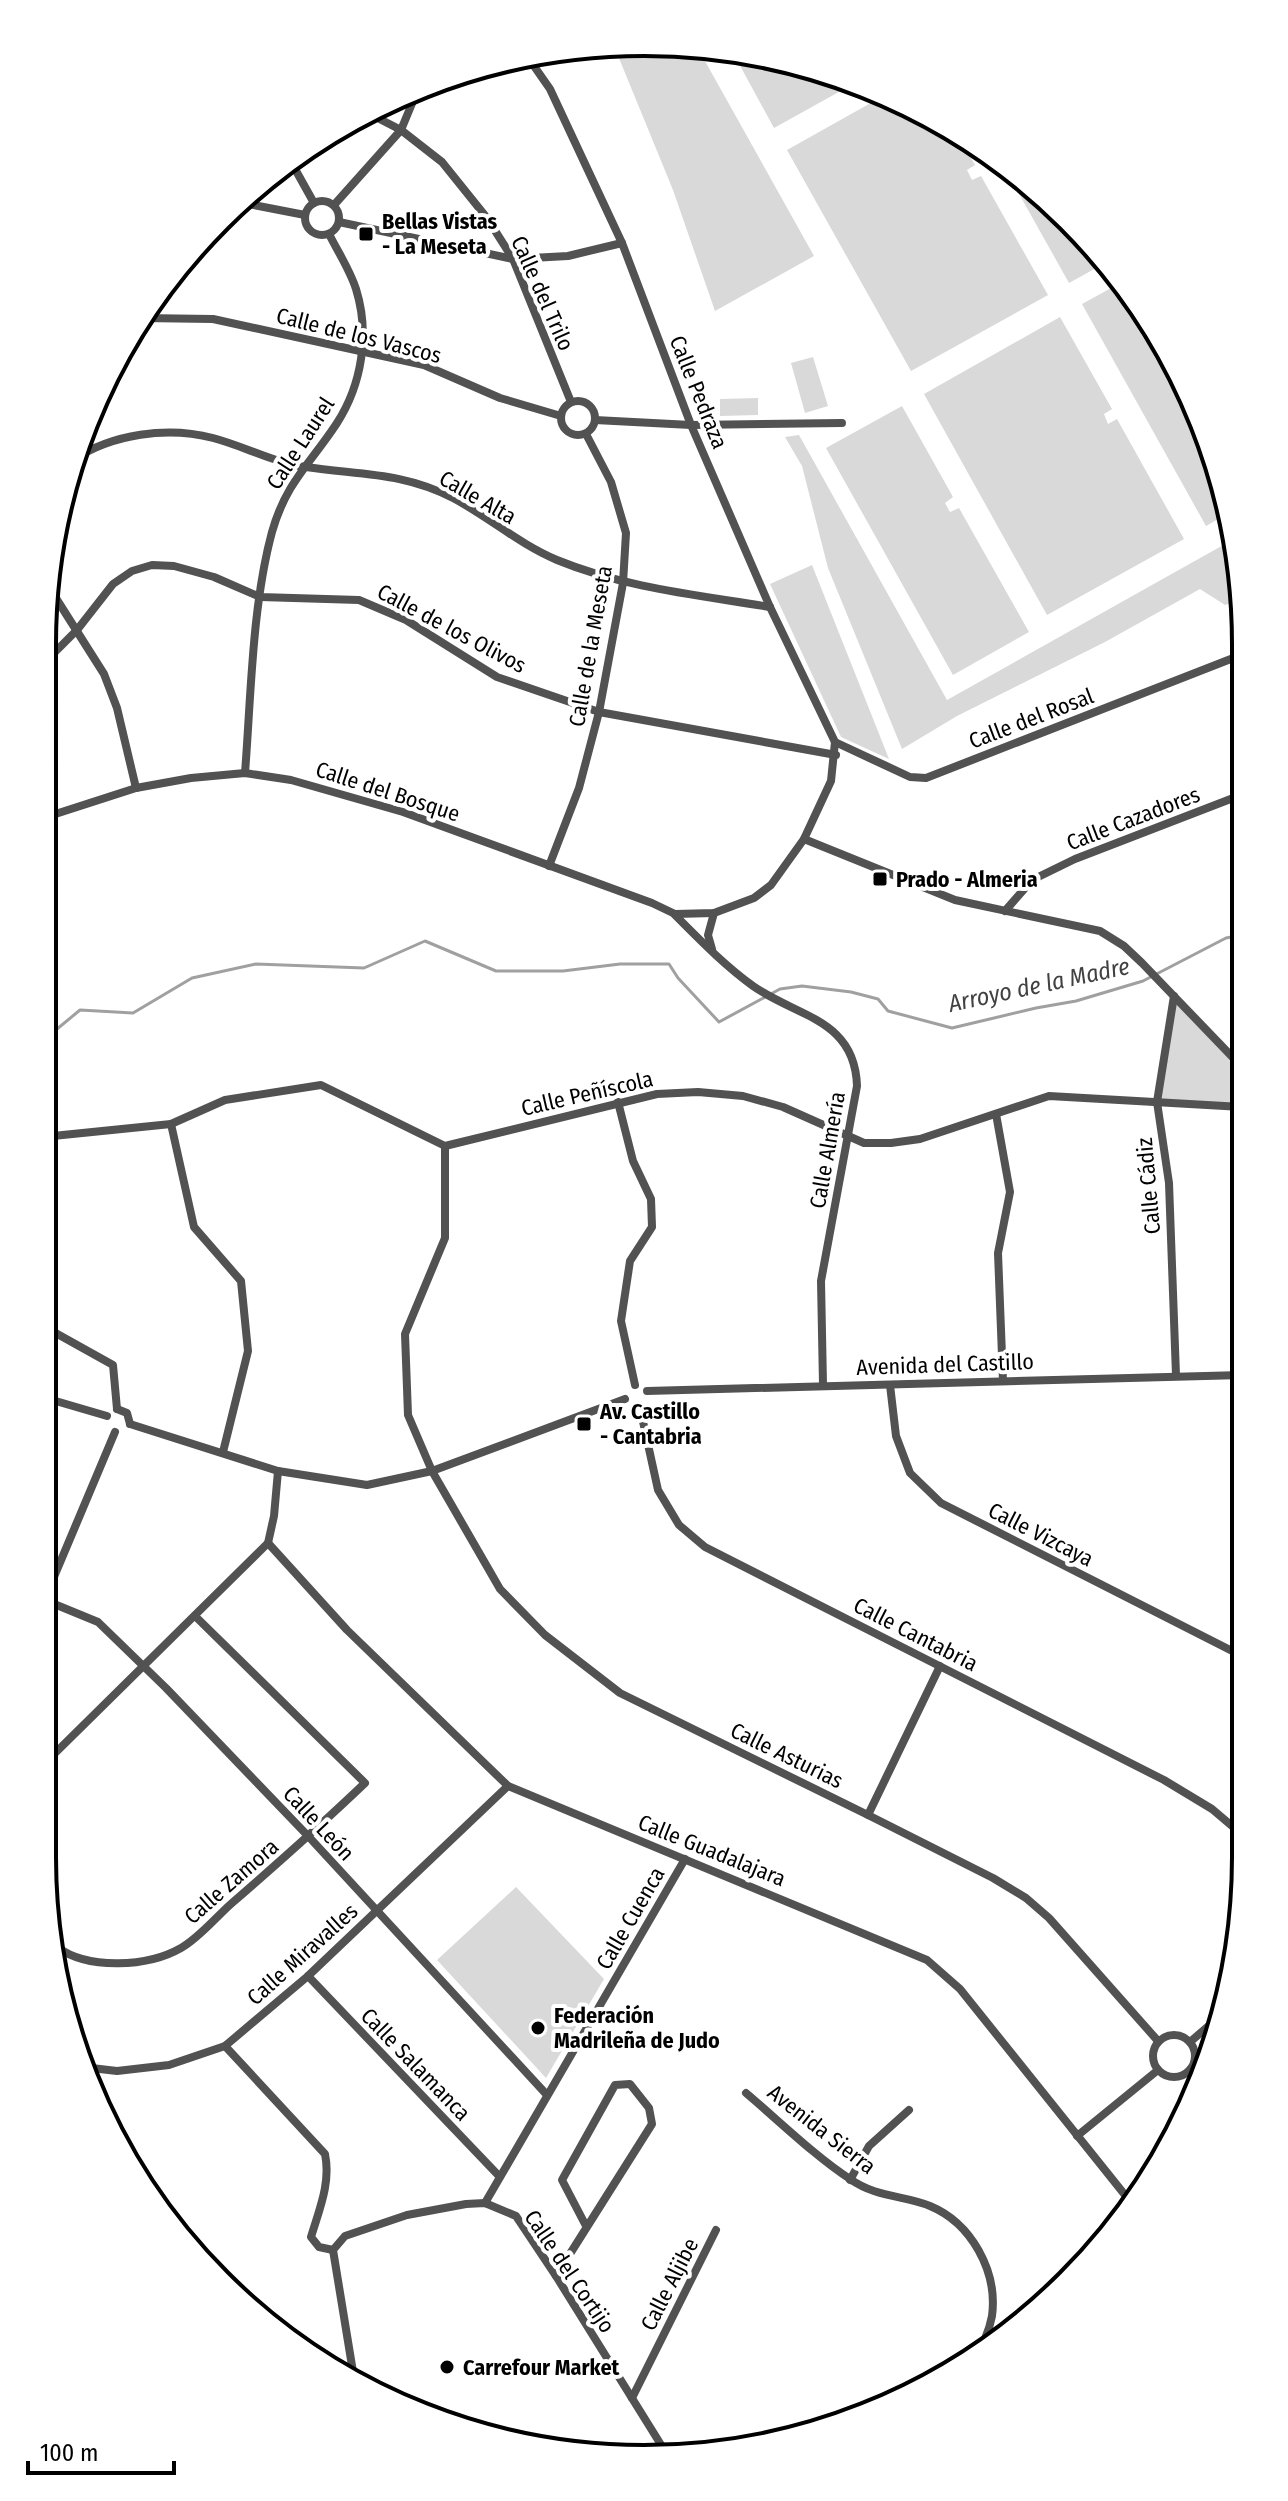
<svg xmlns="http://www.w3.org/2000/svg" width="1288" height="2501" font-family="'Fira Sans Condensed',sans-serif">
  <rect width="100%" height="100%" fill="#fff"/>
  <g fill="#d9d9d9">
    <polygon points="684,43 696,45 814,256 715,311 673,190 614,46"/>
    <polygon points="732,51 800,63 855,83 774,128"/>
    <polygon points="885,95 911,104 958,136 975,165 967,170 972,180 981,176 1048,295 911,371 787,150"/>
    <polygon points="1004,167 1041,191 1107,262 1069,283"/>
    <polygon points="1124,281 1200,414 1227,514 1206,526 1082,304"/>
    <polygon points="1060,317 1112,409 1104,414 1108,424 1117,419 1184,539 1047,615 924,394"/>
    <polygon points="813,357 828,406 805,413 791,363"/>
    <polygon points="758,398 758,415 720,416 720,399"/>
    <polygon points="902,406 953,497 945,503 950,512 959,508 1029,632 953,675 826,448"/>
    <polygon points="799,435 947,700 1234,539 1241,565 1241,600 1225,605 1200,589 1105,642 957,716 902,749 828,568 802,466 785,437"/>
    <polygon points="812,565 889,759 841,737 770,584"/>
    <polygon points="1174,996 1242,1067 1242,1108 1157,1102"/>
    <polygon points="516,1887 604,1979 546,2078 437,1960"/>
  </g>
  <g fill="none" stroke-linecap="round" stroke-linejoin="round">
    <polyline stroke="#a0a0a0" stroke-width="3" points="43,1037 51,1034 80,1010 133,1013 192,978 256,964 364,968 425,941 496,971 563,971 620,964 669,964 678,978 719,1022 780,989 802,986 851,992 878,999 888,1011 952,1028 1036,1008 1076,1001 1143,981 1226,938 1242,935"/>
    <g stroke="#525252" stroke-width="8">
      <polyline points="366,112 401,130 442,162 487,218 513,259 571,402"/>
      <polyline points="290,160 314,203"/>
      <circle cx="322" cy="218" r="17"/>
      <polyline points="238,202 305,215"/>
      <polyline points="334,205 401,130 418,89"/>
      <polyline points="339,222 513,259 568,256 622,243"/>
      <polyline points="141,318 213,319 424,365 500,398 561,416"/>
      <circle cx="578" cy="418" r="17"/>
      <polyline points="595,420 691,425 842,423"/>
      <path d="M73 460C112 434 167 426 213 438 244 446 274 463 306 467 359 475 403 472 453 498 489 517 519 544 557 560 625 588 698 595 770 607"/>
      <polyline points="47,584 104,674 117,708 136,788"/>
      <polyline points="43,664 77,630 113,584 132,571 152,565 174,566 214,577 260,597 359,600 406,620 497,677 599,712 836,755"/>
      <polyline points="835,742 910,777 926,778 1241,655"/>
      <path d="M245 773C251 696 252 606 272 532 286 482 311 463 337 423 362 384 370 334 356 289 350 270 338 252 329 234"/>
      <polyline points="43,818 136,788 191,778 245,773 291,780 403,812 652,903 675,914 714,913 754,898 771,885 804,839 831,781 835,742 770,607 691,425 622,243 550,89 527,56"/>
      <polyline points="804,839 955,900 1100,931 1124,946 1142,963 1242,1067"/>
      <polyline points="549,866 579,788 599,712 623,583 626,533 611,482 586,434"/>
      <polyline points="1005,911 1032,880 1075,859 1241,795"/>
      <path d="M675 915C700 940 724 965 753 986 797 1017 855 1019 857 1086L821 1281 823 1385"/>
      <polyline points="712,949 708,935 714,913"/>
      <polyline points="1174,996 1157,1102 1169,1183 1176,1375"/>
      <polyline points="618,1102 633,1161 651,1199 652,1227 630,1261 621,1321 635,1385"/>
      <polyline points="996,1114 1010,1192 998,1253 1003,1381"/>
      <polyline points="171,1124 194,1227 241,1281 248,1351 223,1452"/>
      <polyline points="43,1137 171,1124 225,1100 321,1085 445,1146 657,1094 698,1092 743,1096 783,1107 864,1143 891,1143 920,1139 1049,1096 1242,1107"/>
      <polyline points="445,1146 445,1238 405,1334 408,1415 432,1471 500,1589 545,1635 620,1693 868,1815 993,1878 1026,1898 1049,1918 1158,2041"/>
      <polyline points="43,1326 113,1365 117,1409"/>
      <polyline points="890,1385 896,1436 910,1473 941,1503 1244,1657"/>
      <polyline points="647,1391 1243,1375"/>
      <polyline points="42,1397 107,1416"/>
      <polyline points="640,1408 658,1490 679,1525 705,1547 1164,1780 1212,1809 1245,1837"/>
      <polyline points="117,1409 127,1413 130,1424"/>
      <polyline points="130,1424 278,1471 367,1485 432,1471 625,1399"/>
      <polyline points="268,1543 347,1630 508,1786 927,1960 960,1989 1129,2200"/>
      <polyline points="42,1599 98,1622 166,1688 309,1837 547,2095"/>
      <polyline points="43,1603 115,1432"/>
      <polyline points="42,1766 268,1543 274,1516 278,1471"/>
      <polyline points="868,1815 940,1666"/>
      <path d="M57 1947C88 1970 148 1967 181 1948 199 1938 216 1917 232 1903 277 1864 322 1824 365 1783L195 1616"/>
      <polyline points="308,1976 499,2176"/>
      <circle cx="1174" cy="2056" r="21"/>
      <polyline points="1190,2042 1226,2011"/>
      <path d="M225 2046 325 2154C331 2183 319 2210 311 2237L319 2247 333 2250"/>
      <polyline points="83,2067 117,2071 169,2065 225,2046 308,1976 508,1786"/>
      <polyline points="1189,2071 1199,2082"/>
      <path d="M746 2093C778 2120 816 2157 850 2179 877 2198 903 2195 930 2206 971 2223 998 2271 992 2316 989 2332 982 2347 973 2360"/>
      <polyline points="1077,2136 1158,2070"/>
      <polyline points="850,2180 869,2146 909,2110"/>
      <polyline points="485,2203 685,1859"/>
      <polyline points="556,2276 652,2124 649,2108 630,2084 615,2085 562,2180 586,2226"/>
      <polyline points="354,2378 333,2250 345,2236 407,2215 466,2204 485,2203 516,2216 556,2276 668,2456"/>
      <polyline points="632,2398 716,2230"/>
    </g>
  </g>
  <g fill="#000" stroke="#fff" stroke-width="3">
    <rect x="358" y="226" width="16" height="16" rx="4"/>
    <rect x="872" y="871" width="16" height="16" rx="4"/>
    <rect x="576" y="1416" width="16" height="16" rx="4"/>
    <circle cx="538" cy="2028" r="8"/>
    <circle cx="447" cy="2367" r="8"/>
  </g>
  <g text-anchor="middle" stroke-width="8" stroke-linejoin="round" paint-order="stroke">
    <g font-size="22" font-weight="bold" fill="#000" stroke="#fff" text-anchor="start">
      <text x="382" y="229">Bellas Vistas<tspan x="382" dy="25">- La Meseta</tspan></text>
      <text x="896" y="887">Prado - Almeria</text>
      <text x="600" y="1419">Av. Castillo<tspan x="600" dy="25">- Cantabria</tspan></text>
      <text x="554" y="2023">Federación<tspan x="554" dy="25">Madrileña de Judo</tspan></text>
      <text x="463" y="2375">Carrefour Market</text>
    </g>
    <g font-size="22" fill="#000" stroke="#fff">
      <text transform="translate(543 293) rotate(66)" y="8">Calle del Trilo</text>
      <text transform="translate(359 335) rotate(14)" y="8">Calle de los Vascos</text>
      <text transform="translate(699 392) rotate(68)" y="8">Calle Pedraza</text>
      <text transform="translate(300 443) rotate(-57)" y="8">Calle Laurel</text>
      <text transform="translate(478 497) rotate(30)" y="8">Calle Alta</text>
      <text transform="translate(452 628) rotate(28)" y="8">Calle de los Olivos</text>
      <text transform="translate(590 646) rotate(-80)" y="8">Calle de la Meseta</text>
      <text transform="translate(1031 718) rotate(-21)" y="8">Calle del Rosal</text>
      <text transform="translate(388 791) rotate(18)" y="8">Calle del Bosque</text>
      <text transform="translate(1133 818) rotate(-21)" y="8">Calle Cazadores</text>
      <text transform="translate(587 1093) rotate(-13)" y="8">Calle Peñíscola</text>
      <text transform="translate(827 1150) rotate(-80)" y="8">Calle Almería</text>
      <text transform="translate(1148 1186) rotate(-95)" y="8">Calle Cádiz</text>
      <text transform="translate(945 1364) rotate(-2)" y="8">Avenida del Castillo</text>
      <text transform="translate(1041 1534) rotate(27)" y="8">Calle Vizcaya</text>
      <text transform="translate(916 1634) rotate(27)" y="8">Calle Cantabria</text>
      <text transform="translate(787 1755) rotate(26)" y="8">Calle Asturias</text>
      <text transform="translate(319 1823) rotate(47)" y="8">Calle León</text>
      <text transform="translate(712 1850) rotate(22)" y="8">Calle Guadalajara</text>
      <text transform="translate(231 1881) rotate(-41)" y="8">Calle Zamora</text>
      <text transform="translate(630 1918) rotate(-60)" y="8">Calle Cuenca</text>
      <text transform="translate(302 1954) rotate(-42)" y="8">Calle Miravalles</text>
      <text transform="translate(416 2064) rotate(46)" y="8">Calle Salamanca</text>
      <text transform="translate(822 2129) rotate(38)" y="8">Avenida Sierra</text>
      <text transform="translate(570 2271) rotate(56)" y="8">Calle del Cortijo</text>
      <text transform="translate(669 2284) rotate(-63)" y="8">Calle Aljibe</text>
    </g>
    <g font-size="24" font-style="italic" fill="#414141" stroke="#fff">
      <text transform="translate(1039 985) rotate(-12)" y="8">Arroyo de la Madre</text>
    </g>
  </g>
  <path d="M0 0H1288V2501H0ZM644 56H644A588 588 0 0 1 1232 644V1857A588 588 0 0 1 644 2445H644A588 588 0 0 1 56 1857V644A588 588 0 0 1 644 56Z" fill="#fff" fill-rule="evenodd"/>
  <path fill="none" stroke="#000" stroke-width="4" d="M644 56H644A588 588 0 0 1 1232 644V1857A588 588 0 0 1 644 2445H644A588 588 0 0 1 56 1857V644A588 588 0 0 1 644 56Z"/>
  <path d="M28 2461v12h146v-12" fill="none" stroke="#000000" stroke-width="4"/>
  <text x="40" y="2461" font-size="24" fill="#000000" stroke="#ffffff" stroke-width="6" paint-order="stroke">100 m</text>
</svg>
